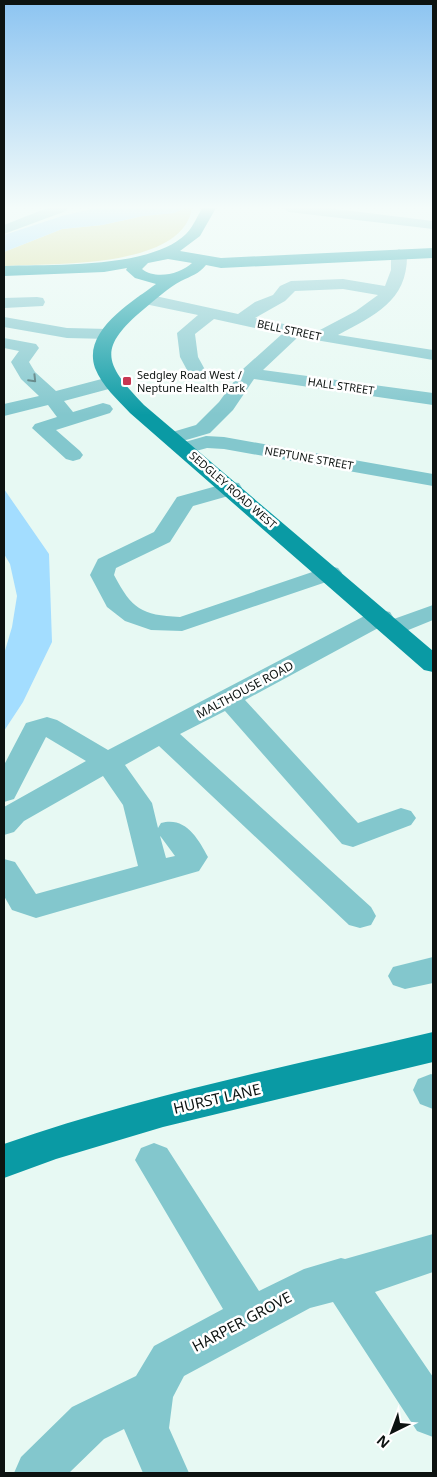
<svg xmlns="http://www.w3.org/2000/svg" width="437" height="1477" font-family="'Noto Sans',sans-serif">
  <rect width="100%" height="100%" fill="#e7f9f3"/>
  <path fill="#d7d88e" d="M185 208H192C182 270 50 263 4 266V252L62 229 102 225 143 216 174 213Z"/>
  <g fill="#a3ddff">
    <polygon points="95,208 185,208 174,213 143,216 102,225 62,229 4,252 4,235 62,216"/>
    <polygon points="4,489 49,554 52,642 23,702 4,731 4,654 12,627 17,596 10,564 4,554"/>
  </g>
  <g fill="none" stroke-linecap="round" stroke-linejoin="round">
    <g fill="#83c7cd" fill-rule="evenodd">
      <polygon points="47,208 68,208 66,211 4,234 4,225"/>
      <polygon points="282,208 328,208 433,221 433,229 289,212"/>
      <path d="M399 249 407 254C408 301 375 315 338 335L433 350V360L298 337 263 370 433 393V405L254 379 233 410 210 433 176 443 169 441 166 437 169 433 196 425 219 402 243 369 282 334 214 319 195 334 198 357 209 377 207 381H193L180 357 177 333 198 315 140 303 138 299 140 295 146 294 238 314 255 302 273 295 280 286 291 281 343 279 385 286 391 270V254ZM343 289 378 295 356 311 318 331 255 318 285 301 295 291Z"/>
      <polygon points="37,297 43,298 45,302 43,306 4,308 4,298"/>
      <polygon points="4,317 67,328 109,329 115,330 118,334 115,338 109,339 67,338 4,327"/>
      <polygon points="4,338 36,344 39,348 29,362 35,372 56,391 113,376 120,378 122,382 120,386 64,401 73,412 103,403 110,405 113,409 110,413 56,430 80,451 83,455 80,459 73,461 66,459 32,428 35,424 57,417 48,405 4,416 4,404 39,396 21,379 11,362 19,351 4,348"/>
      <polygon points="206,436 224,437 433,474 433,486 224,449 207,448 185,454 178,452 175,448 178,444"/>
      <path d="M231 482 239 483 242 488 239 493 193 506 170 542 116 568 114 575C132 609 141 615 180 617L330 566 338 568 342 573 338 578 182 631 151 630 125 621 107 607 90 575 98 559 154 532 177 497Z"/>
      <path d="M433 605V620L401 633 392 635 383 633 380 627 245 700 358 823 401 808 411 811 416 818 411 825 353 847 342 844 225 711 180 734 371 907 376 916 371 925 360 928 349 925 159 746 125 765 152 803 158 828 161 823C185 816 198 838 208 857L199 871 36 918 12 910 4 896V859L15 862 36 894 138 866 123 805 103 776 24 821 14 832 4 835V807L86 761 46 737 14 799 4 802V765L26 723 47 717 57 720 108 750 372 612 381 610 390 612 393 617 391 620ZM160 836 161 837 175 856 166 858Z"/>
      <polygon points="433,957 433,983 405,989 393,985 388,976 393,967"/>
      <polygon points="431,1074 433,1075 433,1109 420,1104 413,1090 418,1079"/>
      <polygon points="154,1143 167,1148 259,1291 304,1269 341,1258 345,1259 433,1234 433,1272 375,1292 433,1377 433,1437 417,1431 333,1302 310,1308 184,1376 173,1397 169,1428 189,1473 143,1473 124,1429 104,1439 69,1473 14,1473 21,1457 72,1407 136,1376 154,1346 223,1309 135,1160 141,1148"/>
    </g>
    <g fill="#0a9aa4" fill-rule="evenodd">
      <path d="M202 208H216L200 236 180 251 221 258 433 248V258L221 268 206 265C199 274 191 276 181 281 168 288 155 300 144 309 96 349 105 364 144 405L433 651V672L424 670 130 413C118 400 102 386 95 368 82 331 132 302 156 284L135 278 126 270 127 268 104 272 4 276V266C53 264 150 269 186 234 193 227 197 217 202 208ZM168 259 192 263C180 274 156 280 142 269L148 263Z"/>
      <path d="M433 1032V1062L163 1127 56 1159 4 1178V1144C144 1095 289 1066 433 1032Z"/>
    </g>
  </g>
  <defs><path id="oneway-chevron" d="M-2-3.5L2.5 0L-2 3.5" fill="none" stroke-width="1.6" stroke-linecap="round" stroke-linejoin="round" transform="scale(1.25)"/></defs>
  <use stroke="#4e7678" href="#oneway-chevron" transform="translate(33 379) rotate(46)"/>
  <linearGradient id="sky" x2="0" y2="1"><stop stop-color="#8cc4f1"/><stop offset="0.5" stop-color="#f4fcfa"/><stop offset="1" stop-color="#f4fcfa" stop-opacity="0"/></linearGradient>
  <rect width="437" height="415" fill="url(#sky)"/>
  <rect fill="#c73752" stroke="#fff" stroke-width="2" x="122" y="376" width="10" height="10" rx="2.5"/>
  <g text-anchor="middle" stroke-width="5" stroke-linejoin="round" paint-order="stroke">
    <g font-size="11" fill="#0d1311" stroke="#fff">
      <text transform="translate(289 330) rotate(12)" y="4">BELL STREET</text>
      <text transform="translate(341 386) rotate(8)" y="4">HALL STREET</text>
      <text transform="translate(309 458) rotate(10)" y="4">NEPTUNE STREET</text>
      <text transform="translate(233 490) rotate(41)" y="4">SEDGLEY ROAD WEST</text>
    </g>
    <g font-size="11" fill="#0d1311" stroke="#fff" text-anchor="start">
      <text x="137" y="379">Sedgley Road West /<tspan x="137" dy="13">Neptune Health Park</tspan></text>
    </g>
    <g font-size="12" fill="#0d1311" stroke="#fff">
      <text transform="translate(245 690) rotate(-28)" y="4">MALTHOUSE ROAD</text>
    </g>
    <g font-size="15" fill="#0d1311" stroke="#fff">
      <text transform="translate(217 1099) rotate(-13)" y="5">HURST LANE</text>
      <text transform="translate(242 1322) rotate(-28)" y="5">HARPER GROVE</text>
    </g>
  </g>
  <rect width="437" height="1477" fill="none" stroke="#0d1311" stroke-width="10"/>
  <g transform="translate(392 1432) rotate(222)" stroke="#ffffff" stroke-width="4" paint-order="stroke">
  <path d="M0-4L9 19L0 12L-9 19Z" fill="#0d1311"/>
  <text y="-8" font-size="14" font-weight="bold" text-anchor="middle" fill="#0d1311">N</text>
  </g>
</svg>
